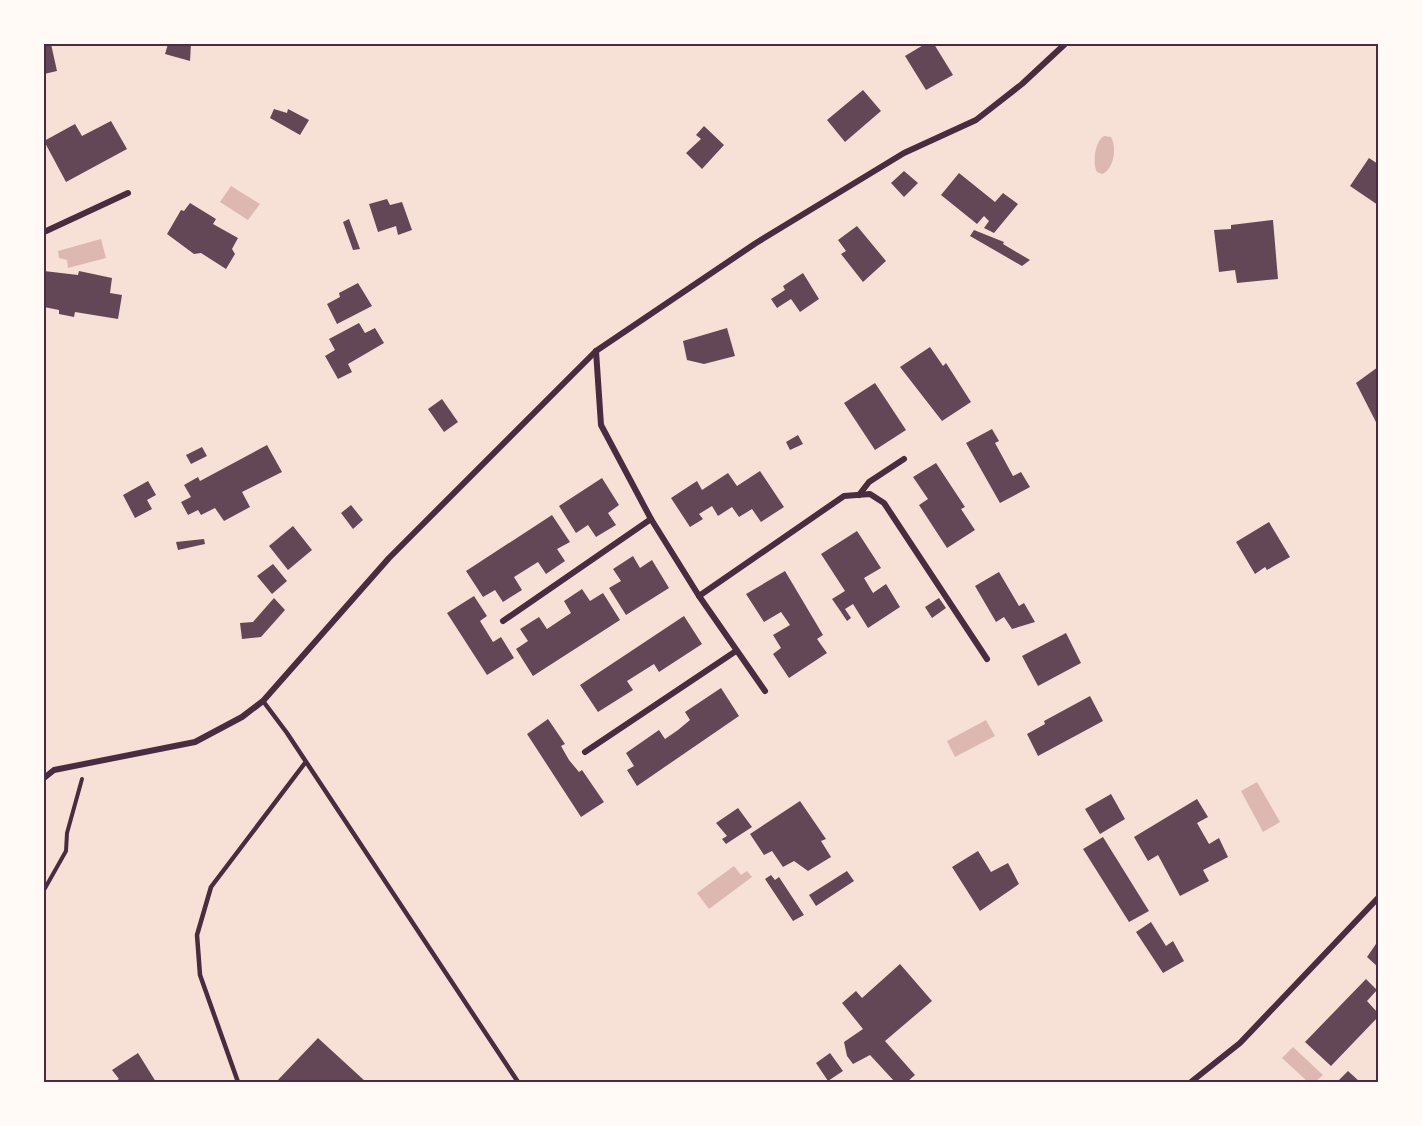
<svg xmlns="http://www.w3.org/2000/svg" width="1422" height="1126" font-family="'Golos Text',sans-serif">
  <rect width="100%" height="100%" fill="#f7e1d7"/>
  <g fill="#dcb8b0">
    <path d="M1104 136 1111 137C1117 148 1114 169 1102 174L1097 172C1092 163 1095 141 1104 136Z"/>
    <polygon points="231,186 260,204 248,220 220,202"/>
    <polygon points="101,239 106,258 68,268 67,260 59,258 58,251"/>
    <polygon points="986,720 995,736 955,757 947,741"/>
    <polygon points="1257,782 1280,822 1263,832 1241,791"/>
    <polygon points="734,866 741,875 747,871 752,877 709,909 697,893"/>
    <polygon points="1293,1047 1323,1075 1315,1082 1308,1082 1282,1058"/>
  </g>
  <g fill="#644757">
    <polygon points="44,44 51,44 57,71 44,74"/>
    <polygon points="168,44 191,44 190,61 165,54"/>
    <polygon points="925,44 934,44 953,75 926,90 905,56"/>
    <polygon points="863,90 881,111 845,142 827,120"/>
    <polygon points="274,109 287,113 288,109 309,120 300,135 270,118"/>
    <polygon points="111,121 127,149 66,182 44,141 75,124 82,136"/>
    <polygon points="704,126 724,145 702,169 686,153 701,139 696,135"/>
    <polygon points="1369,158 1378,164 1378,205 1350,186"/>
    <polygon points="904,171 918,183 904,197 891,183"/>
    <polygon points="959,173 995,202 1003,193 1018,204 994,233 984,228 989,221 984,216 977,224 941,195"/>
    <polygon points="387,199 390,205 402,202 412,230 398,235 396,226 378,232 369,204"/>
    <polygon points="190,203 216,219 213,224 238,238 232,249 235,254 226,269 201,253 194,254 167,234 181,210 184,211"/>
    <polygon points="349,219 360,249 353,250 343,222"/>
    <polygon points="1273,220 1278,279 1237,283 1235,270 1219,272 1214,230 1231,229 1231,225"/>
    <polygon points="857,226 886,261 863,282 841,254 846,251 838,240"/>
    <polygon points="974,230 1004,242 1003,244 1030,260 1022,266 970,236"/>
    <polygon points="44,271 78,275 79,271 112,278 110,293 122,295 118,319 75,312 74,317 59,314 59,310 44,307"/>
    <polygon points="803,273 819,299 800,312 791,299 777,308 771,299 785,290 783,286"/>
    <polygon points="358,283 372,306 337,324 327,304 340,297 339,293"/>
    <polygon points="359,323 365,333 375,328 384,343 348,364 352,372 338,379 325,356 335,350 329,339"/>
    <polygon points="727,328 735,356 704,364 687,360 683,341"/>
    <polygon points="930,347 943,366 946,363 971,402 942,421 900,367"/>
    <polygon points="1378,367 1378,426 1356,383"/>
    <polygon points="875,383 906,430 875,450 844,403"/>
    <polygon points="442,399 458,422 444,432 428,409"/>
    <polygon points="992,429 999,441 995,443 1013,476 1021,472 1030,487 1000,503 966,443"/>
    <polygon points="798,435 803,444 790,450 786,442"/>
    <polygon points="267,445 282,472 242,492 250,507 224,521 215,508 201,515 198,510 188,515 181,502 191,497 184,485 198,477 200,481"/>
    <polygon points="202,447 207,456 191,464 186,455"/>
    <polygon points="936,463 965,507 961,509 975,530 947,548 919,505 928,499 913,477"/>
    <polygon points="760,471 784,507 761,522 752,509 739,517 732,507 718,516 712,506 699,514 703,519 690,527 671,498 697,481 702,490 728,473 737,486"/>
    <polygon points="602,478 619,505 608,513 616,525 596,537 588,525 576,533 559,506"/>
    <polygon points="148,481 156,495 147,500 152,509 135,518 123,495"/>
    <polygon points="351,505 363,520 353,529 341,513"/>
    <polygon points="552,515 570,542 557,549 565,561 546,574 538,562 514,577 522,590 503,602 495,590 483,597 466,571"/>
    <polygon points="1269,522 1290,557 1267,570 1265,567 1255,574 1236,542"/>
    <polygon points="293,526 312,550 288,570 269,546"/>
    <polygon points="857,531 881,568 864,578 873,593 886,584 900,607 868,628 853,604 845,609 851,618 847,621 841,612 832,599 845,591 821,554"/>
    <polygon points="204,539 205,544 178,550 176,542"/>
    <polygon points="633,556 640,568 652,560 669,588 626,615 609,588 621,581 613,569"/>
    <polygon points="273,564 287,581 272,594 257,576"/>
    <polygon points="785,571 823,635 817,639 827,653 789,678 773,654 781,648 773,635 790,625 781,612 764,622 746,594"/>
    <polygon points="999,572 1019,606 1024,603 1035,622 1012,629 1004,617 996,622 975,586"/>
    <polygon points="582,589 590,601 603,593 620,620 533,676 516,649 528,641 520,629 539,617 547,629 571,613 564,601"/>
    <polygon points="474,596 487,616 480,621 493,642 501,637 514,658 487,675 447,613"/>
    <polygon points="274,598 285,610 261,637 242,639 240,623 253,622"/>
    <polygon points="939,598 946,608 932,618 925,607"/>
    <polygon points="684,616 702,644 659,672 654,664 627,681 633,690 598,712 580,685"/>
    <polygon points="1066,633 1081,663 1038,686 1022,656"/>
    <polygon points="721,688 739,716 637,786 627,770 634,766 626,753 659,730 665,739 678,730 690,720 685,712"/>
    <polygon points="1090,696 1103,721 1038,756 1027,734 1045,724 1044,721"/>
    <polygon points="548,719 565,744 561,746 569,760 579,772 582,770 604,802 581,817 527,734"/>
    <polygon points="1111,794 1125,819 1100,834 1085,809"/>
    <polygon points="1197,799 1208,817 1197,823 1209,844 1219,838 1228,857 1203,870 1209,881 1180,896 1158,855 1148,861 1134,837"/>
    <polygon points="800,801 826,839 821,841 831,857 808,871 794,861 783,867 772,851 764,855 750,834"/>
    <polygon points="738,808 752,827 726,844 722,839 727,836 716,823"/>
    <polygon points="1103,837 1149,911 1129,922 1083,849"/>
    <polygon points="978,851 991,872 1008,863 1019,884 980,911 952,867"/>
    <polygon points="847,871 854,881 816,906 809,895"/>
    <polygon points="771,875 775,880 779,877 804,915 793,921 765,879"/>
    <polygon points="1151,922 1166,946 1173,941 1184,961 1163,973 1136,932"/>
    <polygon points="1378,941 1378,967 1367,957"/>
    <polygon points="900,964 932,1001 885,1041 915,1075 907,1082 895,1082 870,1055 853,1064 847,1056 844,1042 863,1029 842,1003 856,991 862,998"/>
    <polygon points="1366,979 1377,990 1367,1001 1378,1013 1378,1017 1331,1066 1305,1042"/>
    <polygon points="318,1038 366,1082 276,1082"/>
    <polygon points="138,1053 156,1082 114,1082 119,1079 112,1070"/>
    <polygon points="830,1053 843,1071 828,1081 816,1063"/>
    <polygon points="1348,1071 1360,1082 1337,1082"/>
  </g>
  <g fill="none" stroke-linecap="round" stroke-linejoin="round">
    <polyline stroke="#4a2c40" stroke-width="4" points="44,890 66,851 67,833 82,779"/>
    <g stroke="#4a2c40" stroke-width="4.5">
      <polyline points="263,701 287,733 518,1082"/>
      <polyline points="238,1082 200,975 197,935 211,887 305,763"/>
    </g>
    <g stroke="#4a2c40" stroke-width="6">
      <polyline points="44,232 128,193"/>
      <polyline points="596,351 601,425 651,519 699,596 765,691"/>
      <polyline points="859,495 869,482 904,459"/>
      <polyline points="699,596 844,496 870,494 884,503 987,659"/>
      <polyline points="503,621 651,519"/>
      <polyline points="585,752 736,651"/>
      <polyline points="44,778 54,770 195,742 242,717 263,701 389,558 596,351 756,243 904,153 976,120 1022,84 1065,44"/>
      <polyline points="1191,1082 1240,1043 1378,898"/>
    </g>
  </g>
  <rect width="1422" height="1126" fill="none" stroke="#fffaf5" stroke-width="90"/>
  <rect x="45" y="45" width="1332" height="1036" fill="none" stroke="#4a2c40" stroke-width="2"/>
</svg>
